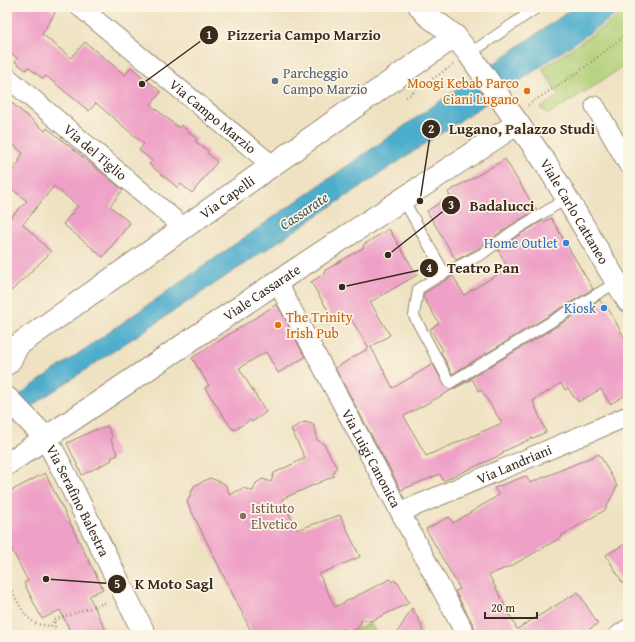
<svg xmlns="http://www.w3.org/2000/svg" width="635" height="642" font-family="'Gentium Book Plus',serif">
  <rect width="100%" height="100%" fill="#fcf5e5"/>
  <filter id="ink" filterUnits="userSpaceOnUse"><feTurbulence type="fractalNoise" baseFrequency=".025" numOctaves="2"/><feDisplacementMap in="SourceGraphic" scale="8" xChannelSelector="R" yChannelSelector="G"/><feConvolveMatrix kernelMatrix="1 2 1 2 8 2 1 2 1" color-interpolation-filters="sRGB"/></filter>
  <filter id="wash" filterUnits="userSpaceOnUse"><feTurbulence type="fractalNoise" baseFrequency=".012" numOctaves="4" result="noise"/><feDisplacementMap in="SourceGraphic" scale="16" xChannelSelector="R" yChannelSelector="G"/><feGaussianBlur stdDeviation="0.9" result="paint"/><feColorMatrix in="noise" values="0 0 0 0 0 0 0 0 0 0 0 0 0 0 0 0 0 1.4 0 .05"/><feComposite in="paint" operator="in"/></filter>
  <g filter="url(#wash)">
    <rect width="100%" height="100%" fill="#efe2c2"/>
    <g fill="#b1d078" stroke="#767d4b">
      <polygon points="628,10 628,64 549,114 540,108 559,95 542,69"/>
      <polygon points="370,623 377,635 346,635"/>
    </g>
    <polygon fill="#4dadcc" stroke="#446c75" points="575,7 627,7 518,82 40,400 7,427 7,405 29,388"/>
    <g id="blocks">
      <g fill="#eea0c6" fill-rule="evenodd">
        <polygon points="7,7 48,7 55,13 42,34 71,58 85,42 125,75 131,67 161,92 151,105 179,128 181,125 197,139 195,141 208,151 207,153 217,162 192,193 181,184 178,188 149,164 152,161 139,150 144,144 96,103 89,111 46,76 43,79 28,67 26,70 15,62 18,59 7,50"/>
        <polygon points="7,99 45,131 47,128 123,190 110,206 130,223 103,257 63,224 78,206 54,186 23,224 51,252 7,295 7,221 27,201 7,185 7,177 20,161 19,160 23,153 7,140"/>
        <polygon points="505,159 536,210 509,226 479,248 456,260 427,211 450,196 448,192 465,182 465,183"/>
        <polygon points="551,218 593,289 452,374 441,352 443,350 430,329 439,323 423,297 424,293 453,276 464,295 508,268 498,250 516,237 542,221 543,222"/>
        <path d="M389 229 417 275 370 302 390 335 371 347 393 388 433 364 445 386 450 389H453L600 300 603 305 605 303 628 344V394L610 404 601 389 578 402 576 398 575 399 568 388 565 390 561 383 533 401 546 432 502 452 503 454 443 481 440 474 401 490 335 368 369 348 348 314 335 322 311 282 325 273 324 271 364 247 363 245ZM472 379 479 391 481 390 502 423 426 456 404 416Z"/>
        <polygon points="277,304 305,357 278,373 266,352 239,368 266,412 252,422 250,420 234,430 233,428 232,429 205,388 209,386 192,358"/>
        <polygon points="304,422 313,424 316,431 317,440 324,444 337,468 334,470 335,472 333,474 334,476 282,499 297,530 340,515 360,557 319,574 335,607 390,579 392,582 395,580 396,583 398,582 409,603 371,621 362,619 358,628 351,631 343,628 341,635 253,635 187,502 194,486 210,478 225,484 230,495 243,488 253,491 256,483 263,479 271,482 274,473 305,458 291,429"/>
        <polygon points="107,426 112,436 111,440 118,455 111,458 112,460 82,475 67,443 97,429 98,430"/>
        <polygon points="599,454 617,486 605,510 561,536 562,537 513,565 489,575 517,629 578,592 598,624 579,635 477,635 476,630 455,591 460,589 426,529 449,517 453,523 499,495 494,488 526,476 530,483"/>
        <polygon points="45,473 103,589 89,596 108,635 72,635 60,610 42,619 24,583 28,581 7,540 7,493"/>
        <polygon points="628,542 628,592 606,555"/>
        <polygon points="412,608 421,624 423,635 396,635"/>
      </g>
    </g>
  </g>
  <g filter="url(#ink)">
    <use href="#blocks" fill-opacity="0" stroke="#958670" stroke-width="1"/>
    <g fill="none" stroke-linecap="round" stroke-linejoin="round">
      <g stroke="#958670" stroke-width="12">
        <g id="lane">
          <polyline points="469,54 538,7"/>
          <polyline points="403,199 442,269 437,277"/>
          <polyline points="566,199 512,232 482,254 437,277 418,289 414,316 450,383 617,282"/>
        </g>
      </g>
      <g stroke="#958670" stroke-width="21">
        <g id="street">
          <path id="s1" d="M80 7 272 165"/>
          <path id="s2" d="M7 77 183 227"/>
          <polyline points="595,106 628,164"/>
          <path id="s3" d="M277 282 466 635"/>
          <path id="s4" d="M401 512 628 416"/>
          <polyline points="619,635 628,629"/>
        </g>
      </g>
      <g stroke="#958670" stroke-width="24">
        <g id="secondary">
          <path id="s5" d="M420 7 427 15 455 36 469 54 547 165 628 301"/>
          <path id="s6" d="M7 364C14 358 14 348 21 343L455 36"/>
          <path id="s7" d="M7 398 46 438 63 470 145 635"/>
          <path id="s8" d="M7 464 277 282 518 123"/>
        </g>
      </g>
      <g stroke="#958670" stroke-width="2.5" stroke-dasharray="1 3" stroke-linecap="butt">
        <polyline points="406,97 453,65"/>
        <polyline points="528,105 580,71 628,33"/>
        <path d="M7 585C17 596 21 615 35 623 39 625 46 625 51 626L54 621"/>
        <polyline points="56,635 54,620 108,602"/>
      </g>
      <use href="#lane" stroke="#fff" stroke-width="10"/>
      <use href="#street" stroke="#fff" stroke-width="19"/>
      <use href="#secondary" stroke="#fff" stroke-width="22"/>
    </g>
  </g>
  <circle fill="#5c6f8a" stroke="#fcf5e5" stroke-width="1.5" cx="275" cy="81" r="4"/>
  <g fill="#e8710a" stroke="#fcf5e5" stroke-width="1.5">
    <circle cx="527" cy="91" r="4"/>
    <circle cx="278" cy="325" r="4"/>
  </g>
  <g fill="#3f7fe0" stroke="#fcf5e5" stroke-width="1.5">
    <circle cx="566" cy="243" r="4"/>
    <circle cx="604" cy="308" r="4"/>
  </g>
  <circle fill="#8d6e63" stroke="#fcf5e5" stroke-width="1.5" cx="243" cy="516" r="4"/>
  <g text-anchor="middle" stroke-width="3.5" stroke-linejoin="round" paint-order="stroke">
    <g font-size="14" fill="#4e5e75" stroke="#fcf5e5" text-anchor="start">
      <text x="283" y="78">Parcheggio<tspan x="283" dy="16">Campo Marzio</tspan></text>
    </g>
    <g font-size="14" fill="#c56008" stroke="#fcf5e5" text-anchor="end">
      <text x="519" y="88">Moogi Kebab Parco<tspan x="519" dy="16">Ciani Lugano</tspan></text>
      <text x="286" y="322" text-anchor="start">The Trinity<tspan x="286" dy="16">Irish Pub</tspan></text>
    </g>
    <g font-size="14" fill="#3b2a1e" stroke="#fcf5e5">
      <text dy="5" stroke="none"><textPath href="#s1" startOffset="172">Via Campo Marzio</textPath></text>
      <text dy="5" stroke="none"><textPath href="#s2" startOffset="116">Via del Tiglio</textPath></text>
      <text dy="5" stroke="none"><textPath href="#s6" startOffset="278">Via Capelli</textPath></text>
      <text dy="5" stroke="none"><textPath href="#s5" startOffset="258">Viale Carlo Cattaneo</textPath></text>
      <text dy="5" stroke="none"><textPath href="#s8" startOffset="307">Viale Cassarate</textPath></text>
      <text dy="5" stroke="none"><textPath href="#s3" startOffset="200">Via Luigi Canonica</textPath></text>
      <text dy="5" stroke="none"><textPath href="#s4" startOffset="123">Via Landriani</textPath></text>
      <text dy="5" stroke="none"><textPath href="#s7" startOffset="126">Via Serafino Balestra</textPath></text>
    </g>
    <g font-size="14" fill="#366cbe" stroke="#fcf5e5" text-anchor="end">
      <text x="558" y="248">Home Outlet</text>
      <text x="596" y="313">Kiosk</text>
    </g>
    <g font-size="14" fill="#785e54" stroke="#fcf5e5" text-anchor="start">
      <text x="251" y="513">Istituto<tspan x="251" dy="16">Elvetico</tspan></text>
    </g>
    <g font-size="15" font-style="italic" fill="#41585b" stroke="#fcf5e5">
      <text transform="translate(304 211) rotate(-34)" y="5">Cassarate</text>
    </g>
  </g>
  <path fill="none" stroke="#3b2a1e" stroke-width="1.5" d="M142 84L209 35M420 201L431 129M388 255L451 205M342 287L429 268M46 579L117 584"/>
  <g fill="#3b2a1e" stroke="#fcf5e5" stroke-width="1.5">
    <circle cx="142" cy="84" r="4"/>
    <circle cx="420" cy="201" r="4"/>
    <circle cx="388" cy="255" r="4"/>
    <circle cx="342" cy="287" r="4"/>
    <circle cx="46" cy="579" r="4"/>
    <circle cx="209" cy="35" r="10"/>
    <circle cx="431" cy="129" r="10"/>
    <circle cx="451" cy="205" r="10"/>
    <circle cx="429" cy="268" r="10"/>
    <circle cx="117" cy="584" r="10"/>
  </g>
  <g font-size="12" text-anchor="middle" font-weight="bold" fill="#fff">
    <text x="209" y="39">1</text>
    <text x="431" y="133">2</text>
    <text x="451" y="209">3</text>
    <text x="429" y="272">4</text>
    <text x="117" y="588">5</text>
  </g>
  <g font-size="15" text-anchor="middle" font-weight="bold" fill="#3b2a1e" stroke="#fcf5e5" stroke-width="3.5" stroke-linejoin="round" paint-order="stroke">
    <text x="304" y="40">Pizzeria Campo Marzio</text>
    <text x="522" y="134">Lugano, Palazzo Studi</text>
    <text x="502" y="211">Badalucci</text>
    <text x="483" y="273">Teatro Pan</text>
    <text x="174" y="589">K Moto Sagl</text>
  </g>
  <rect width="635" height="642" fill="none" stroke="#fcf5e5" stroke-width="24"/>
  <path d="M485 612v6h52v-6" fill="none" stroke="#3b2a1e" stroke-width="2"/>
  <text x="491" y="612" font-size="12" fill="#3b2a1e" stroke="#fcf5e5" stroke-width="3" paint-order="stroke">20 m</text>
</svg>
